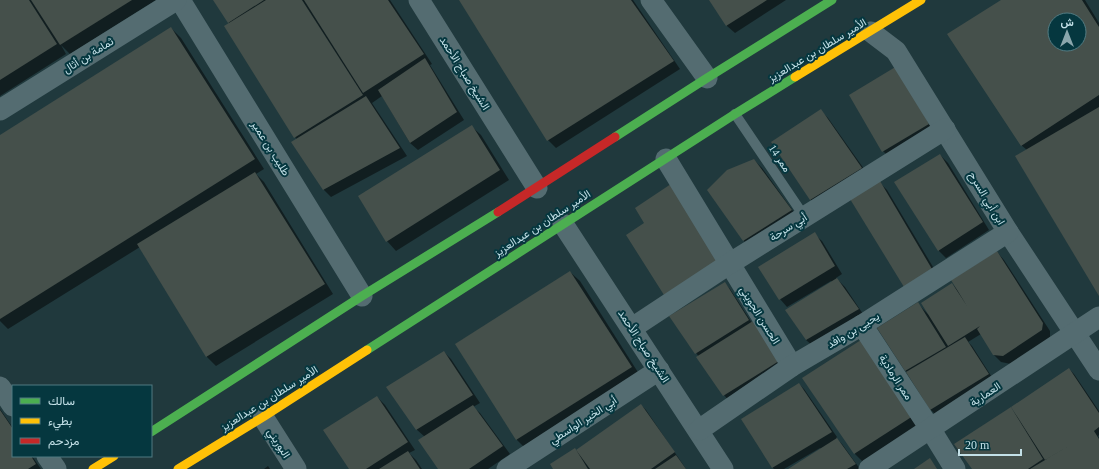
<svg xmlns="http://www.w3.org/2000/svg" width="1099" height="469" font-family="'Times New Roman',Vazirmatn,serif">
  <rect width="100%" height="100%" fill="#20393d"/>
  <g fill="#0007" fill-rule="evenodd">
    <polygon points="0,0 156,0 70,54 61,45 66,54 0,96"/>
    <polygon points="214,0 390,0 432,64 430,65 464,120 418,150 410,143 382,96 372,103 407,156 331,197 323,189 297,140 230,24"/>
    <polygon points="460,0 633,0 680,69 556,148 548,140"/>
    <polygon points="710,0 786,0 735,33 727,26"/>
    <path d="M1003 0H1085L1099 23V294L1027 150 1021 145ZM1055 20H1079V44H1055Z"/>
    <polygon points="171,28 181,38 264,169 256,174 264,182 333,294 216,366 207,357 140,247 8,329 0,321 0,136"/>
    <polygon points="897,67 936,132 891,159 883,151"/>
    <polygon points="821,111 828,118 869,176 818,207 811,200 772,142"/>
    <polygon points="471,126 481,135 509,180 396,251 387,241"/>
    <polygon points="940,155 948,163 989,230 946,258 939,251"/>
    <polygon points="754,160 762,168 798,218 751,248 744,241"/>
    <polygon points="879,182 887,190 939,277 912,294"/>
    <polygon points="814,234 822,241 842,274 836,278 845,287 865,317 814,347 806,340 832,282 831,281 787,307 780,299"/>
    <polygon points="997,252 1004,260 1050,331 1050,338 1011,364 1001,362 993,354 981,334 968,342 972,346 995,382 938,417 930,409 879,328 918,304 928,314 952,284 958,290"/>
    <polygon points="570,272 580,281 641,377 526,449 517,440 456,344"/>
    <polygon points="725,284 730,289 752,323 783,366 729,401 724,395 699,357 670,316"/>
    <polygon points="870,350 922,426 864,463 855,454"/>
    <polygon points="444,352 451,359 480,403 473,407 480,413 510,454 488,469 439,469 425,437 416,429"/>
    <polygon points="1069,369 1074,374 1099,411 1099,435 1098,436 1099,438 1099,469 973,469 1011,409 1016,414"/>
    <polygon points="799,384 804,389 837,437 836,438 842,444 860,469 790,469 821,449 820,448 784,469 774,469 773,468 742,419"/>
    <polygon points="377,397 385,405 415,450 409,453 416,460 422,469 350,469"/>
    <polygon points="641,405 646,410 686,469 554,469 576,451"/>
    <polygon points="0,409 13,428 13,456 32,456 41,469 0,469"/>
    <polygon points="268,466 270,469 264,469"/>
  </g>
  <g fill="#45504b" fill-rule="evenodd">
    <polygon points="0,0 29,0 57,44 0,80"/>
    <polygon points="31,0 132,0 60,45"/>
    <polygon points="213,0 264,0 228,23"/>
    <polygon points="266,0 302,0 363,95 294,138 224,26"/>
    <polygon points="304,0 388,0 424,54 363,93"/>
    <polygon points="459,0 631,0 674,61 547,141"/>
    <polygon points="709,0 767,0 726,26"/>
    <path d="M1001 0H1082L1099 27V95L1021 146 947 34ZM1055 20H1079V44H1055Z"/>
    <polygon points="171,27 255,159 0,319 0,135"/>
    <polygon points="425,58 457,112 410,143 378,90"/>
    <polygon points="897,66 929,124 882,152 849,95"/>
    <polygon points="366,96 400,148 323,190 291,142"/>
    <polygon points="1099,107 1099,296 1015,156"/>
    <polygon points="821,109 862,168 810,200 771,142"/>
    <polygon points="472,125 500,170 386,242 358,196"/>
    <polygon points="940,154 983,222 938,251 894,182"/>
    <polygon points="754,159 792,210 743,241 707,190 727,170"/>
    <polygon points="255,172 325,284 206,357 137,244"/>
    <polygon points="880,181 932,269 904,287 850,199"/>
    <polygon points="674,182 721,260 664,295 626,235 644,223 635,208"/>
    <polygon points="815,232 835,266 779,300 758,267"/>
    <polygon points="997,251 1043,323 1042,330 1003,356 993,355 977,329 980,326 948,346 921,303 952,283 967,306 951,280"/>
    <polygon points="570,271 632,367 516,440 455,344"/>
    <polygon points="837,278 859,309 806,340 785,310"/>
    <polygon points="725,282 749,320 695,354 669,316"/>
    <polygon points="918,302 946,347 905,371 877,328"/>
    <polygon points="753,321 779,361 723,396 696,357"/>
    <polygon points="965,337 989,374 930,410 906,372"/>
    <polygon points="861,340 913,416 854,454 802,378"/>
    <polygon points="444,351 473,395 416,430 386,387"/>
    <polygon points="1069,368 1099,413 1099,427 1094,431 1099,439 1099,469 1030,469 1087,435 1045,460 1011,407"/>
    <polygon points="799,383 832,432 772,468 741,419"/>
    <polygon points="377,396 408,442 366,469 349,469 323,430"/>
    <polygon points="641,404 675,452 651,469 590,469 576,450"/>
    <polygon points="473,405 503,446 469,469 438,469 418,440"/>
    <polygon points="1011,407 1043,459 1028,469 972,469 954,444"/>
    <polygon points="0,410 13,429 13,456 31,456 36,464 28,469 0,469"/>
    <polygon points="837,438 856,464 847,469 788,469"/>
    <polygon points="575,448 588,469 553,469 550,464"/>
    <polygon points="408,451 420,469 379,469"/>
    <polygon points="676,455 686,469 655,469"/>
    <polygon points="930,458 937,469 914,469"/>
  </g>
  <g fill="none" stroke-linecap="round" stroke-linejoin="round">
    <polyline stroke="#546c71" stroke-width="10" points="735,114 804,216"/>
    <g stroke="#546c71" stroke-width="21">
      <polyline points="180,0 362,296"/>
      <polyline points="419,0 537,188"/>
      <polyline points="651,0 707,78"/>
      <polyline points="871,32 896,51 1008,232 1099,370"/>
      <polyline points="0,110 176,0"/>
      <polyline points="666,159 792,366"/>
      <polyline points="563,224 723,469"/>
      <polyline points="862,325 931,430 955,469"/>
      <polyline points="632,328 729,264 945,129"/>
      <polyline points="0,387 13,406"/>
      <polyline points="263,417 296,469"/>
      <polyline points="699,430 792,366 862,325 1008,232"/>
      <polyline points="47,456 56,469"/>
      <polyline points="507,469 659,370"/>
      <polyline points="869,469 1099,317"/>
    </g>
    <g stroke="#4caf50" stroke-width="9">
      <polyline points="615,137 707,78 832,0"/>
      <polyline points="367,350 735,114 795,77"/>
      <polyline points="151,432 362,296 498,212"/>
    </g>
    <g stroke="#ffc107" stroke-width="9">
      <polyline points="795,77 921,0"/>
      <polyline points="93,469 114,456"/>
      <polyline points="178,469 263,417 367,350"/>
    </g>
    <polyline stroke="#c62828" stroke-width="9" points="498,212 615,137"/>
  </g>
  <g text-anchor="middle" stroke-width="4" stroke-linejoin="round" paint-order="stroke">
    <g font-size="11" fill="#c3e0e7" stroke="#05373f">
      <text transform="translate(817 50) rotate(-31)" y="4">الأمير سلطان بن عبدالعزيز</text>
      <text transform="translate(88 55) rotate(-32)" y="4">ثمامة بن أثال</text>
      <text transform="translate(465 73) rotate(58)" y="4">الشيخ صباح الأحمد</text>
      <text transform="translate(271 148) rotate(58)" y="4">طليب بن عمير</text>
      <text transform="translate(780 158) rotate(56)" y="4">ممر 14</text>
      <text transform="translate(987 198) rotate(59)" y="4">ابن أبي السرح</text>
      <text transform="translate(542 223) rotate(-33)" y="4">الأمير سلطان بن عبدالعزيز</text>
      <text transform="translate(788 227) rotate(-32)" y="4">أبي سرحة</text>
      <text transform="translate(760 315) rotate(58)" y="4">الحسن الجويني</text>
      <text transform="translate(853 330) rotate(-31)" y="4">يحيى بن وافد</text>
      <text transform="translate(644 346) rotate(57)" y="4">الشيخ صباح الأحمد</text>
      <text transform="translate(896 377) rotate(57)" y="4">ممر الرمادية</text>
      <text transform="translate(985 394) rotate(-34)" y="4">العمارية</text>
      <text transform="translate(269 398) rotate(-32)" y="4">الأمير سلطان بن عبدالعزيز</text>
      <text transform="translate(583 420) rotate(-33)" y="4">أبي الخير الواسطي</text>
      <text transform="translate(279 443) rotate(57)" y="4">البوريني</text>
    </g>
  </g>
  <rect x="12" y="385" width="140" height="72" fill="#05373f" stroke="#517b82"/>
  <rect x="20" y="398" width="20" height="6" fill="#4caf50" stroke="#517b82"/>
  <text x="48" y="405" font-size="12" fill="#c3e0e7">سالك</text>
  <rect x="20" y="418" width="20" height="6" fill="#ffc107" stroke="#517b82"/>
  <text x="48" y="425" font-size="12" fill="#c3e0e7">بطيء</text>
  <rect x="20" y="438" width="20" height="6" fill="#c62828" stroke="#517b82"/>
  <text x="48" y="445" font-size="12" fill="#c3e0e7">مزدحم</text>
  <g transform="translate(1067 32)"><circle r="19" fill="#05373f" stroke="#517b82"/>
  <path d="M0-3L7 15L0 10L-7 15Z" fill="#8aa6ac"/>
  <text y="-6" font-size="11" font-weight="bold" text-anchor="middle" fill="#c3e0e7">ش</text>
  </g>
  <path d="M959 449v6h62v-6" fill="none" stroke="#c3e0e7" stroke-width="2"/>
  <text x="965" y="449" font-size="12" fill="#c3e0e7" stroke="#05373f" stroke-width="3" paint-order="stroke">20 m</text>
</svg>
